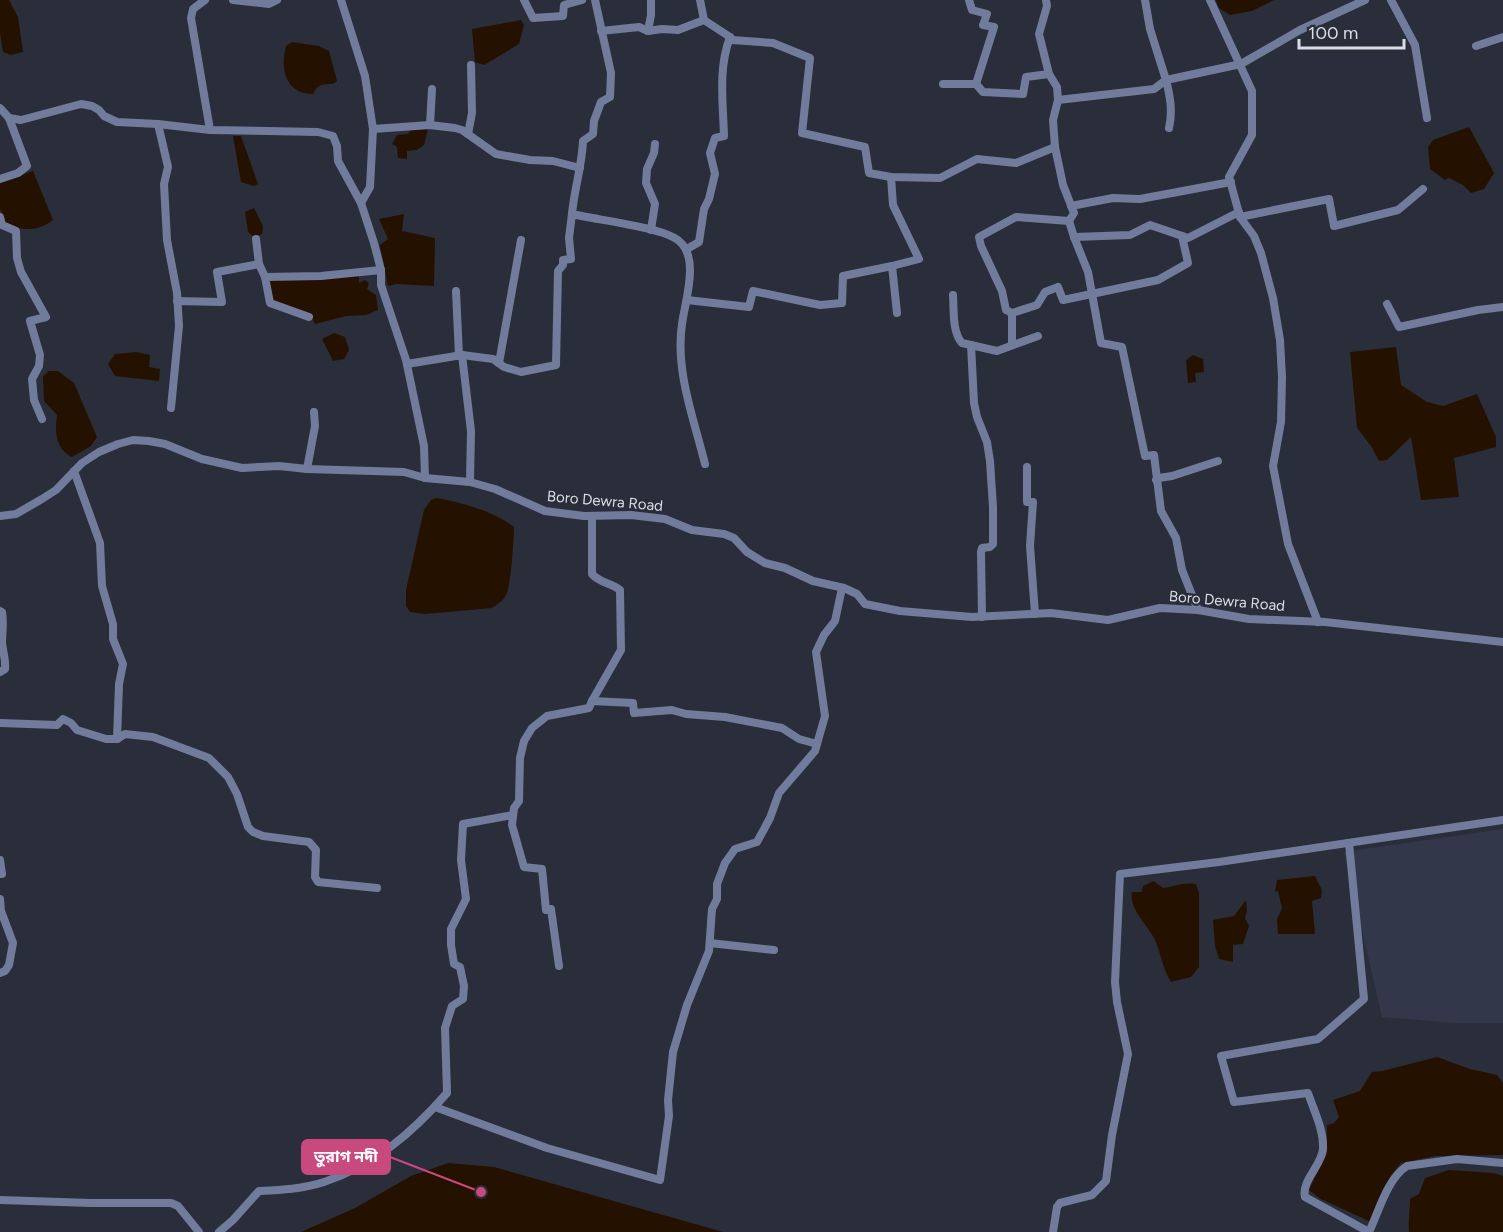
<svg xmlns="http://www.w3.org/2000/svg" width="1503" height="1232" font-family="Figtree,'Noto Sans Bengali',sans-serif">
  <rect width="100%" height="100%" fill="#2a2e3a"/>
  <polygon fill="#323849" points="1503,829 1503,1023 1455,1023 1382,1017 1344,852"/>
  <g fill="#251100">
    <polygon points="0,0 9,0 18,17 23,52 11,55 3,52 0,33"/>
    <polygon points="1216,0 1274,0 1252,11 1230,15 1219,8"/>
    <polygon points="521,20 524,25 519,44 484,65 475,62 472,29"/>
    <path d="M292 42 319 46 329 51 337 81 333 84C323 84 317 84 313 94 285 94 280 68 286 46Z"/>
    <polygon points="420,127 428,129 424,145 417,150 407,151 407,159 398,158 397,147 392,144 397,135 408,134 412,128"/>
    <polygon points="1469,127 1494,173 1484,189 1471,193 1463,185 1449,178 1445,180 1430,169 1428,147 1433,140"/>
    <polygon points="233,136 241,136 258,184 254,186 241,182"/>
    <path d="M33 171 53 220C37 232 25 230 6 226L0 208V183Z"/>
    <polygon points="254,208 263,226 262,234 254,237 248,232 245,212"/>
    <polygon points="404,214 402,231 435,238 434,286 397,284 388,286 380,245 388,239 379,219"/>
    <polygon points="359,274 359,283 365,280 369,283 367,289 376,295 378,310 366,315 346,316 315,324 311,316 272,302 266,279"/>
    <polygon points="334,333 345,337 349,350 344,359 333,361 322,339"/>
    <polygon points="1396,347 1401,385 1427,402 1443,406 1477,394 1496,437 1496,447 1454,458 1459,497 1421,500 1411,437 1387,460 1379,461 1371,446 1357,428 1350,352"/>
    <polygon points="136,352 150,355 149,367 160,369 159,381 115,376 108,364 115,354"/>
    <polygon points="1193,355 1203,359 1204,372 1195,373 1196,382 1188,383 1186,360"/>
    <path d="M49 371H58L74 383 97 437 91 446 72 457C55 449 55 431 57 415L44 401 43 376Z"/>
    <path d="M437 498C463 503 493 511 514 527 514 538 511 587 506 595 503 601 498 604 492 608L425 614 410 612 406 606V590L424 510 431 500Z"/>
    <polygon points="1315,876 1322,890 1321,898 1312,901 1315,934 1278,934 1277,919 1282,908 1278,891 1275,892 1277,880"/>
    <path d="M1154 881 1163 888C1175 886 1184 882 1196 884L1199 893V967L1191 977 1171 982C1162 968 1161 952 1154 938 1146 923 1129 909 1132 892H1142L1143 886Z"/>
    <polygon points="1246,900 1247,911 1245,918 1249,926 1243,944 1233,945 1233,962 1219,959 1215,946 1213,920 1234,916"/>
    <polygon points="1437,1057 1470,1069 1497,1075 1503,1083 1503,1155 1435,1156 1401,1163 1391,1175 1371,1222 1321,1199 1309,1190 1327,1152 1327,1125 1334,1123 1339,1117 1333,1100 1360,1091 1372,1072 1382,1071"/>
    <polygon points="448,1163 494,1167 723,1232 301,1232 355,1208 411,1176"/>
    <path d="M1449 1170 1494 1173 1503 1176V1232H1409C1408 1219 1410 1211 1410 1199L1419 1194 1425 1178Z"/>
  </g>
  <g fill="none" stroke-linecap="round" stroke-linejoin="round">
    <g stroke="#717c9c" stroke-width="8">
      <polyline points="205,0 193,9 191,18 210,130"/>
      <polyline points="233,0 269,4 277,0"/>
      <polyline points="341,0 365,76 373,129 370,187 361,203"/>
      <polyline points="524,0 533,18 563,16 564,5 582,0"/>
      <path d="M595 0 611 73 610 97 601 102 594 121 593 134 583 141C582 166 574 190 572 214 596 220 663 227 679 241 700 258 685 301 682 324 675 371 694 419 705 464"/>
      <polyline points="700,0 704,20"/>
      <polyline points="969,0 972,10 987,14 983,25 994,27 976,84 983,92 1023,94 1026,77 1049,74 1057,87 1058,100"/>
      <polyline points="1046,0 1047,6 1039,34 1049,74"/>
      <polyline points="1210,0 1252,91 1252,135 1229,177 1240,217 1254,236 1261,253 1273,298 1280,340 1282,377 1281,422 1273,466 1288,544 1318,622"/>
      <polyline points="1391,0 1415,45 1427,118"/>
      <polyline points="601,31 639,27 648,31 662,29 678,30 704,20 730,37 732,40 773,43 810,58 802,133 865,147 869,173 891,177 940,178 977,159 1016,163 1055,147 1053,120 1058,100 1154,89 1166,80 1150,29 1145,0"/>
      <polyline points="648,31 651,15 651,0"/>
      <polyline points="1476,46 1503,37"/>
      <polyline points="943,84 976,84"/>
      <polyline points="0,108 9,118 21,120 81,104 92,106 99,110 104,116 117,122 158,124 210,130 318,132 333,136 337,146 338,161 361,203 374,243 381,270 381,285 406,360 424,446 425,478"/>
      <polyline points="158,124 168,167 164,184 167,240 177,293 179,326 171,408"/>
      <polyline points="430,125 432,89"/>
      <path d="M1169 128C1173 111 1170 96 1166 80L1241 64 1300 30 1365 0"/>
      <polyline points="373,129 430,125 455,128 462,130 496,154 530,160 553,161 580,168"/>
      <polyline points="468,134 472,113 471,65"/>
      <polyline points="891,177 893,205 919,259 892,266 897,313"/>
      <polyline points="0,179 18,173 27,166 9,118"/>
      <polyline points="1071,206 1113,198 1140,199 1231,182"/>
      <polyline points="0,217 2,225 16,231 17,258 21,272 46,317 30,321 40,355 39,366 32,379 34,400 42,419"/>
      <polyline points="1240,217 1329,199 1334,226 1398,210 1423,189"/>
      <polyline points="1069,221 1074,237 1088,272 1101,343 1122,347 1145,456 1154,455 1161,511 1176,538 1182,570 1198,610"/>
      <polyline points="651,230 655,204 646,183 647,169 654,153 655,144"/>
      <polyline points="1074,237 1130,235 1150,225 1188,238 1239,212"/>
      <polyline points="256,239 259,264"/>
      <path d="M687 249 699 242 704 209 709 199 715 174 710 153 715 138 724 136C723 102 718 69 730 37"/>
      <polyline points="456,291 459,356"/>
      <path d="M953 295C954 310 952 332 962 343L997 351 1038 336"/>
      <polyline points="687,300 749,307 753,291 820,305 842,303 843,276 892,266"/>
      <polyline points="177,301 222,302 217,272 259,264 265,277"/>
      <polyline points="1387,304 1399,327 1478,310 1503,307"/>
      <polyline points="1012,313 1037,305 1045,292 1058,287 1063,300 1158,280 1188,263 1182,236"/>
      <polyline points="309,317 270,303 265,277 321,276 381,270"/>
      <polyline points="971,345 974,403 977,417 987,442 990,461 993,507 993,544 990,547 982,548 981,552 982,617"/>
      <polyline points="1012,345 1012,313 1006,310 1002,291 981,246 979,237 1016,217 1069,221 1074,213 1063,185 1055,147"/>
      <polyline points="462,355 493,359 504,367 521,372 556,365 558,271 563,265 563,260 571,259 569,238 572,214"/>
      <polyline points="499,363 521,240"/>
      <polyline points="407,364 462,355 471,431 470,482"/>
      <polyline points="1027,467 1027,502 1033,502 1030,546 1035,614"/>
      <polyline points="307,469 315,426 314,412"/>
      <polyline points="74,471 100,543 102,586 113,624 113,639 123,664 119,684 117,739"/>
      <polyline points="1156,480 1159,478 1172,476 1218,461"/>
      <polyline points="0,516 16,514 42,499 56,490 82,463 99,452 118,444 133,440 149,441 165,444 202,459 242,468 279,466 307,469 404,472 425,478 470,482 495,489 545,511 584,516 631,515 665,519 692,530 724,534 734,538 747,552 765,563 785,568 813,581 844,588 857,594 865,604 900,611 972,617 1051,613 1108,620 1160,608 1198,610 1249,619 1325,622 1503,642"/>
      <path d="M592 516V574C600 583 611 583 620 590L621 650 592 701"/>
      <path d="M0 611 2 612C4 623 2 633 2 643 3 652 6 660 5 669L0 672"/>
      <polyline points="0,723 57,725 63,719 71,723 77,730 106,739 117,739 125,734 153,737 209,758 228,777 237,794 248,827 253,832 263,836 309,842 316,850 315,877 318,882 377,888"/>
      <path d="M1349 843 1364 999 1318 1039 1221 1056 1234 1102 1308 1093C1314 1111 1324 1130 1323 1149 1322 1165 1301 1181 1305 1197L1369 1232C1379 1211 1387 1179 1407 1166L1457 1159 1503 1163"/>
      <polyline points="0,860 2,874 0,874"/>
      <polyline points="0,899 1,911 13,943 9,965 5,971 0,973"/>
      <polyline points="710,943 774,950"/>
      <polyline points="559,966 551,909 546,910 542,869 524,867 512,825 514,808 519,801 520,758 524,741 532,728 547,716 589,708 592,701 633,703 634,713 672,710 686,714 725,717 782,728 799,739 817,744"/>
      <polyline points="435,1107 547,1148 660,1180 669,1116 668,1100 673,1052 687,1005 709,951 712,909 717,899 717,884 725,863 735,849 757,842 770,818 779,793 815,751 825,716 816,652 824,635 835,621 842,588"/>
      <polyline points="0,1200 91,1203 171,1203 178,1206 199,1232"/>
      <path d="M219 1232 233 1220 259 1191C280 1190 303 1189 324 1182 375 1165 412 1133 447 1093L445 1028 452 1006 463 999 464 986 460 967 454 964 451 945V929L466 899 461 860 463 824 513 815"/>
      <polyline points="1053,1232 1057,1207 1060,1203 1092,1195 1106,1181 1112,1135 1128,1054 1117,1002 1115,982 1120,874 1219,862 1503,820"/>
    </g>
  </g>
  <g text-anchor="middle" stroke-width="4.5" stroke-linejoin="round" paint-order="stroke">
    <g font-size="15" fill="#dadde4" stroke="#2a2e3a">
      <text transform="translate(605 501) rotate(5)" y="5">Boro Dewra Road</text>
      <text transform="translate(1227 601) rotate(5)" y="5">Boro Dewra Road</text>
    </g>
  </g>
  <path fill="none" stroke="#c8497d" stroke-width="2" d="M481 1192L390 1157"/>
  <circle fill="#c8497d" stroke="#2a2e3a" stroke-width="2" cx="481" cy="1192" r="6"/>
  <rect fill="#c8497d" stroke="#c8497d" stroke-width="2" x="302" y="1140" width="88" height="34" rx="6"/>
  <g font-size="16" text-anchor="middle" font-weight="bold" fill="#fff">
    <text x="346" y="1162">তুরাগ নদী</text>
  </g>
  <path d="M1299 39v9h105v-9" fill="none" stroke="#dadde4" stroke-width="3"/>
  <text x="1308" y="39" font-size="18" fill="#dadde4" stroke="#2a2e3a" stroke-width="4.5" paint-order="stroke">100 m</text>
</svg>
